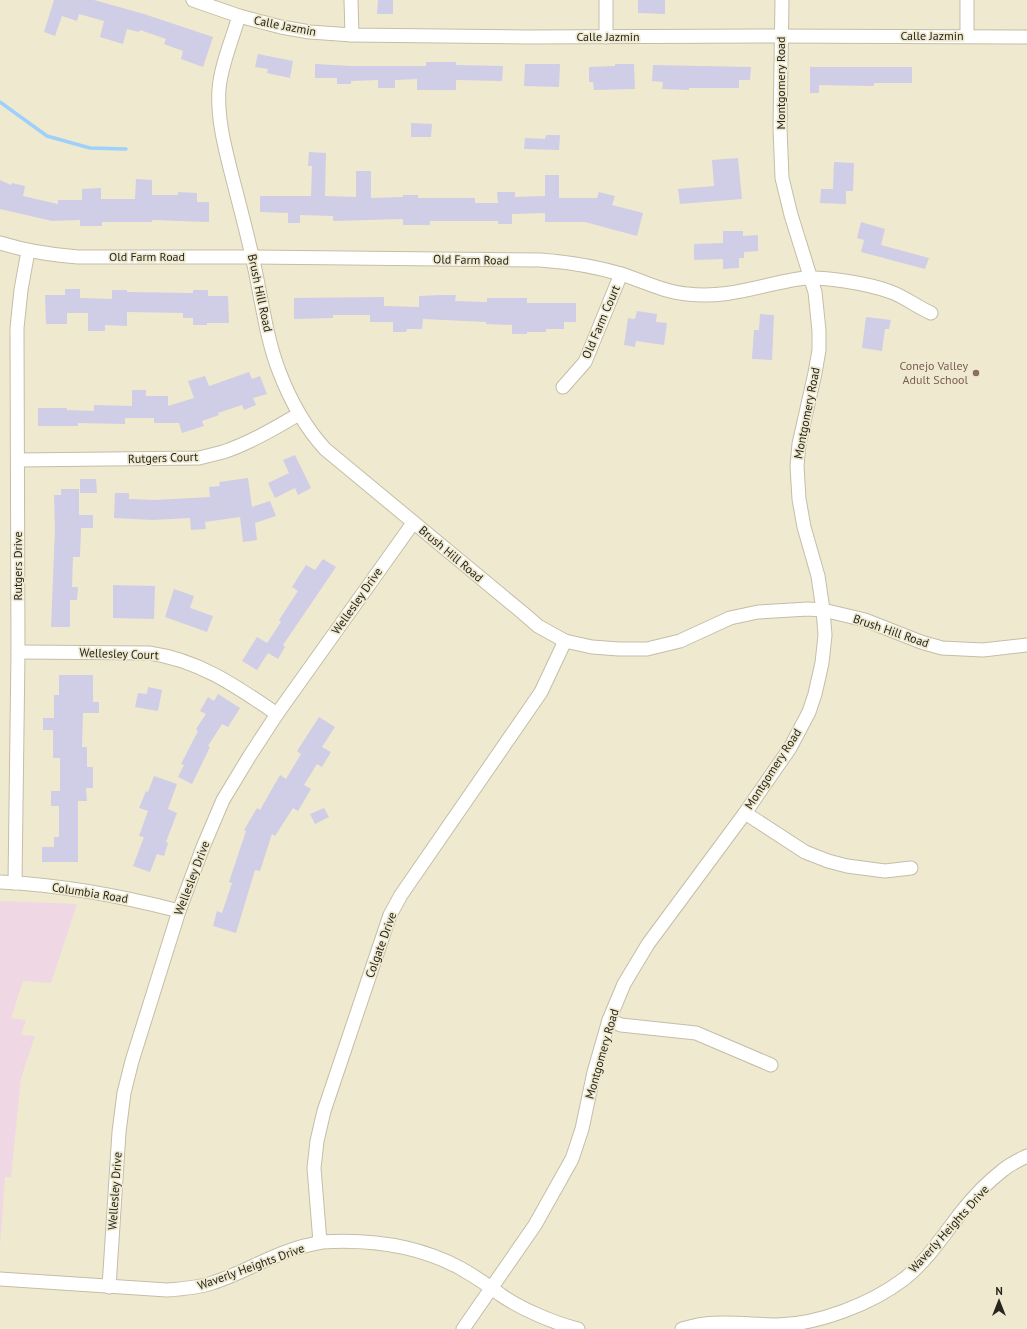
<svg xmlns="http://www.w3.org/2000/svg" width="1027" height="1329" font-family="'PT Sans',sans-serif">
  <rect width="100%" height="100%" fill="#efe9d0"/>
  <polygon fill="#efd7e3" points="0,901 77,904 51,983 23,981 11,1018 26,1020 21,1035 35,1036 21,1078 11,1177 5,1177 0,1246"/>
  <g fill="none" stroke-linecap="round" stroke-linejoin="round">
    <polyline stroke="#9ed1fa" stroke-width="3.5" points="0,102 47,136 90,148 126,149"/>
  </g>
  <g fill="#d0cde6">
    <polygon points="54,0 94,0 144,14 213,37 203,67 181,59 183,51 164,44 166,39 140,30 139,32 127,29 123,44 100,37 104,21 79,14 77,21 62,16 55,36 44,32"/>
    <polygon points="378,0 393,0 393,14 377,14"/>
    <polygon points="638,0 665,0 665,14 638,13"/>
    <polygon points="258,54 293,61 290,78 267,73 268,69 255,67"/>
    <polygon points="426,62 456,62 456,65 503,66 502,81 456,80 456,90 417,90 417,79 395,80 395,88 378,88 378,80 351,81 351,84 337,84 337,78 315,78 315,64 351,66 426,66"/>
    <polygon points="525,64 560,64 559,87 524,86"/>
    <polygon points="615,64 634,64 635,89 594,90 593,82 589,82 589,67 615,66"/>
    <polygon points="653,65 751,67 750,80 739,80 739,88 689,88 689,90 662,89 663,82 652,81"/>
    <polygon points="810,67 912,67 912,83 874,83 874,86 819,85 819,93 810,93"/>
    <polygon points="411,123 432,124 431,137 411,137"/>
    <polygon points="546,135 560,135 559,150 524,149 525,138 545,139"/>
    <polygon points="309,152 326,153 325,196 356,197 356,171 371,171 371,198 403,197 403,195 418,195 418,198 475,198 475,203 498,203 497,192 515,192 515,197 545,196 545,175 559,175 559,198 597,198 599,192 615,196 612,205 643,213 637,236 585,222 545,222 545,213 512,214 512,224 498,224 498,221 430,221 430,225 403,225 403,219 333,221 333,216 300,215 300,223 288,223 288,213 260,212 260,196 311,196 312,166 308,166"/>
    <polygon points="738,158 742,199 680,204 678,189 714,186 712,160"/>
    <polygon points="834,162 854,163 853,191 846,191 846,204 820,203 821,189 833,189"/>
    <polygon points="136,179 152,180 152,195 178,195 178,192 197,193 197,202 209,202 209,222 152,220 152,222 102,222 102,226 80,226 80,220 52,221 0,209 0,180 11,185 12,183 25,186 23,196 58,204 58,200 82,200 82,189 101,188 101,199 135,199"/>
    <polygon points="861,222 885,229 881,245 929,258 925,269 861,252 864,240 857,238"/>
    <polygon points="723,231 743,231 743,236 758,235 758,251 744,252 744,258 739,258 739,268 723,269 723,259 694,260 694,244 723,243"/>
    <polygon points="65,289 80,289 80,298 112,299 112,290 127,290 127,292 193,293 193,290 208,290 208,296 228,296 229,323 207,323 207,325 193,325 193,318 183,318 183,313 127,312 127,326 105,325 105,331 88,331 88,313 67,313 67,324 46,324 45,295 65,295"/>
    <polygon points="441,295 456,295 455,301 487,302 487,298 527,298 527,303 576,303 576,322 564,322 564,329 546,329 546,332 527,332 527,334 512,334 512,325 486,324 486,322 423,319 422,329 407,329 406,332 393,332 393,322 370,322 370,315 333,315 333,318 294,319 294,298 384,297 384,306 419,307 419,296"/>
    <polygon points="637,311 657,314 656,322 667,323 664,345 636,341 635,347 624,345 628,318 635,319"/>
    <polygon points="760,314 774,315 772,360 752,359 754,330 759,330"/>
    <polygon points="866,317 891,320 889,329 885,329 882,351 862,348"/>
    <polygon points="249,372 252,379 260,376 267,394 253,398 256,405 244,410 242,405 218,413 219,415 202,421 204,426 182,433 179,423 154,423 154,418 125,418 125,424 78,423 78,426 38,426 38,408 67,408 67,410 94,411 94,405 132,406 132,390 146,390 146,396 168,396 168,406 194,398 188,381 205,376 209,386"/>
    <polygon points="295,455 311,488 298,495 295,488 275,498 268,483 289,473 283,460"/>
    <polygon points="248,478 252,507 270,501 276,516 255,523 257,540 243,542 240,517 205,522 206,529 191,530 190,518 153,520 114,518 115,493 129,493 129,499 155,500 210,497 209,487 220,486 219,482"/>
    <polygon points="80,479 96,479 97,493 80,493"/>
    <polygon points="61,489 79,489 79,515 93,515 93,528 81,528 80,557 73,557 72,587 78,587 77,600 70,600 70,627 51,627 55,528 54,495 61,495"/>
    <polygon points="323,559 336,567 283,645 285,647 278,659 268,653 257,670 242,661 257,637 267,643 281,622 279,620 298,591 292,587 306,565 315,570"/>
    <polygon points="113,585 155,586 154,619 113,618"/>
    <polygon points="174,589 194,596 190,608 213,616 207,632 165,617"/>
    <polygon points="59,675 93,675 93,702 99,702 99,713 83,713 82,747 87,747 87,767 93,767 93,788 86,788 87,801 78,801 78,862 42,862 42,847 54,847 54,837 59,837 59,806 51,806 51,791 60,791 60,758 53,758 53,730 43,730 43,718 54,718 54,695 59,695"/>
    <polygon points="148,687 162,690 158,711 135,707 138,693 147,694"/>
    <polygon points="218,694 240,708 228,727 222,724 208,746 210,747 192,784 178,777 184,765 181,764 198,731 196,729 206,714 200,711 208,697 214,701"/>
    <polygon points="319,717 335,727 322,747 331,752 322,767 317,764 304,785 311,789 298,811 293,808 275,836 272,834 260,871 255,870 236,933 213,926 217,911 222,913 232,883 229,882 246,831 244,830 257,808 260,810 280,775 286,779 301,754 297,751"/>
    <polygon points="154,776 177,784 168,809 177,813 166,842 168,843 164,856 157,854 150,872 133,866 144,837 139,836 148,811 139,808 146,791 148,792"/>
    <polygon points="324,808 329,817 315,824 310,814"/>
  </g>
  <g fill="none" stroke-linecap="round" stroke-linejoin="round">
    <g stroke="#c3bea6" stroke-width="15">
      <g id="minor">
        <polyline points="193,0 239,16 281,27 310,32 352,35 526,37 768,36 1027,37"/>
        <polyline points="351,0 352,35"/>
        <polyline points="967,0 967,36"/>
        <path d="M239 16C232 40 221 65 219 89 217 119 225 148 232 176 239 203 246 229 252 256 261 293 265 335 279 371 290 400 305 427 325 449L523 613 538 626 565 641 592 647 619 649H647L680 641 730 618 758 612 808 609 823 610 865 620 921 642 942 648 983 650 1027 645"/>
        <polyline points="606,37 606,0"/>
        <path d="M0 243C26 251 51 255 78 257H252L540 260C568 262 594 266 621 274 643 281 664 292 687 294 728 299 760 285 798 279 820 275 870 284 891 292 905 297 917 307 931 313"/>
        <polyline points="563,387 585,362 621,274"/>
        <path d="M18 460 199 458C207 456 215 454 223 452 250 443 275 428 299 414"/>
        <path d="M18 652 149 653C199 660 236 686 277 714"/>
        <polyline points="745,813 805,852 828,861 847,866 885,871 911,868"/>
        <path d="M0 882C62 885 118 895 179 911"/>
        <polyline points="15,883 18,652 17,328 21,290 28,251"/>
        <polyline points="609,1020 621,1025 696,1033 771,1065"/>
        <polyline points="320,1242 314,1168 317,1141 324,1111 390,915 401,895 541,692 565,641"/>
        <path d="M0 1279 167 1290C182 1289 197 1288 212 1283 244 1273 272 1254 304 1246 310 1245 316 1243 322 1242 371 1239 417 1245 460 1268 474 1276 488 1285 501 1295 521 1309 554 1323 578 1329"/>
        <polyline points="109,1287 119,1132 124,1093 132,1061 179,911 203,847 223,800 249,757 277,714 413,523"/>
        <polyline points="463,1329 535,1225 572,1159 582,1129 594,1072 609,1020 624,984 648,944 745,813 790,748 809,712 815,694 822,663 825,635 823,610 818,576 804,527 799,499 797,466 799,444 815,373 819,350 819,331 815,292 791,215 782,178 780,128 782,0"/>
        <path d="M682 1329C689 1327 697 1325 705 1324 729 1321 754 1325 778 1325 819 1324 871 1304 904 1279 928 1260 944 1234 963 1210 974 1196 989 1181 1003 1170 1010 1164 1019 1160 1027 1156"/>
      </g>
    </g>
    <use href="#minor" stroke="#fff" stroke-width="13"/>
  </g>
  <circle fill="#8d6e63" stroke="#efe9d0" stroke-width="1.5" cx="976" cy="373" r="4"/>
  <g text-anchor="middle" stroke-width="3.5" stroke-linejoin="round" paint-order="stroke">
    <g font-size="12" fill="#27251c" stroke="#efe9d0">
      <text transform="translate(285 26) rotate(11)" y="4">Calle Jazmin</text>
      <text x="932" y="40">Calle Jazmin</text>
      <text x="608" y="41">Calle Jazmin</text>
      <text transform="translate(781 83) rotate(-90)" y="4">Montgomery Road</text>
      <text x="147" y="261">Old Farm Road</text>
      <text transform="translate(471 260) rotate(1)" y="4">Old Farm Road</text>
      <text transform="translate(260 293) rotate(78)" y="4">Brush Hill Road</text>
      <text transform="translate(601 322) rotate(-67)" y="4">Old Farm Court</text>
      <text transform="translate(807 413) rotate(-79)" y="4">Montgomery Road</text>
      <text transform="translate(163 458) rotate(-2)" y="4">Rutgers Court</text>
      <text transform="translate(451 554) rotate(40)" y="4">Brush Hill Road</text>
      <text transform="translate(18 566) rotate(-90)" y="4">Rutgers Drive</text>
      <text transform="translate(357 601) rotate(-55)" y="4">Wellesley Drive</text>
      <text transform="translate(891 631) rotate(19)" y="4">Brush Hill Road</text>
      <text transform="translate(119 654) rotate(2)" y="4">Wellesley Court</text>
      <text transform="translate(773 769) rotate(-57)" y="4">Montgomery Road</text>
      <text transform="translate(192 878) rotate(-69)" y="4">Wellesley Drive</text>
      <text transform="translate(90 893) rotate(9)" y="4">Columbia Road</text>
      <text transform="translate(381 945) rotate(-70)" y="4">Colgate Drive</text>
      <text transform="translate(602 1054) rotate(-74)" y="4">Montgomery Road</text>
      <text transform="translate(115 1191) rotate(-86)" y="4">Wellesley Drive</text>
      <text transform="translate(949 1229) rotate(-48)" y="4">Waverly Heights Drive</text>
      <text transform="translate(251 1267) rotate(-20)" y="4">Waverly Heights Drive</text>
    </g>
    <g font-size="12" fill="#785e54" stroke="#efe9d0" text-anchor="end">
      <text x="968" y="370">Conejo Valley<tspan x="968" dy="14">Adult School</tspan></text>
    </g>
  </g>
  <g transform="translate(999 1301)" stroke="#efe9d0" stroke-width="3" paint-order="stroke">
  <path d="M0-3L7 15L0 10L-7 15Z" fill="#27251c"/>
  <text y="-6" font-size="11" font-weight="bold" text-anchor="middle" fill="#27251c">N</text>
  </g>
</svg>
